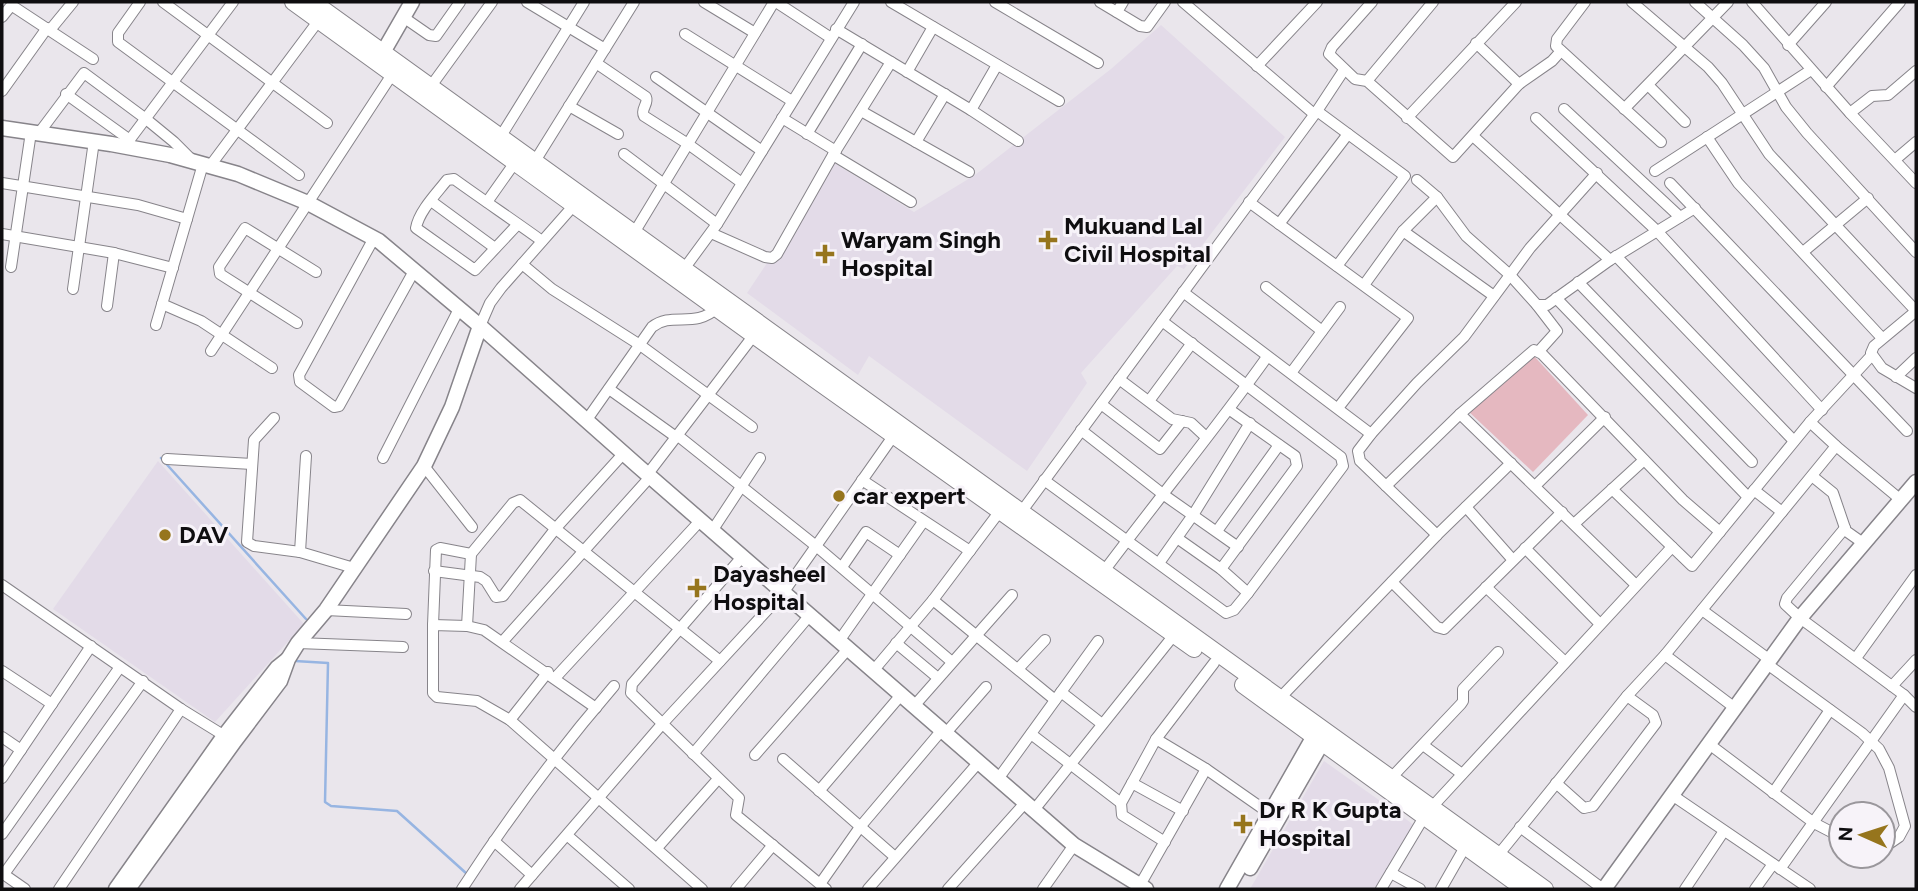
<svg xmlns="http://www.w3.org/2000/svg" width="1918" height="891" font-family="Figtree,sans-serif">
  <rect width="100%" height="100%" fill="#eae6ec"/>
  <g fill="#e3dbe8">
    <polygon points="1161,25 1285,137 1184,269 1177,266 1081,373 1087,383 1027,471 869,356 858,375 747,293 834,163 914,212 975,175 1111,69"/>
    <polygon points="158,461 304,624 215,722 53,609"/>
    <polygon points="1324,761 1414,825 1377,889 1250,889"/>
  </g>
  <polygon fill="#e5b8c0" points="1534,356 1588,415 1533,472 1468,411"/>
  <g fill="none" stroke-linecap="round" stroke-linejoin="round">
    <g stroke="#97b5e2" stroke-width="2.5">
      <polyline points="161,458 306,619"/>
      <polyline points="295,661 328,663 325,802 331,806 397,811 467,874"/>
    </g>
    <g stroke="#87848a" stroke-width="12">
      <g id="street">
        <polyline points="140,2 118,33 118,42 299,175"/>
        <polyline points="163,2 327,123"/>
        <polyline points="527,2 605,49"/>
        <polyline points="704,2 755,33"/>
        <polyline points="776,2 831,38"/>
        <polyline points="891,2 1059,101"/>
        <polyline points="995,2 1098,63"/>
        <polyline points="1100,2 1140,26 1147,27 1165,2"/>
        <polyline points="1183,2 1314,114"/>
        <polyline points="1372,2 1332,47 1329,54 1355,79 1367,81 1453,157 1519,84 1552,61 1561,51"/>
        <polyline points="1585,2 1557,39 1556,46 1661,142"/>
        <polyline points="1632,2 1708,67 1722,83 1769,154 1916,311"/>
        <polyline points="1695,2 1743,45 1764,68 1786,107 1807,133 1916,252"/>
        <polyline points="1752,2 1850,113 1916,183"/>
        <polyline points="1117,12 1123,2"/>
        <polyline points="2,17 10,7 14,7 93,59"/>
        <polyline points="403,17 429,35 436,36 460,2"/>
        <polyline points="836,29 971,110 1018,141"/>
        <polyline points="50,30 73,2"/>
        <polyline points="685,34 792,101"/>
        <polyline points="1476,43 1519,84"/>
        <polyline points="1788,45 1826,2"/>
        <path d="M596 63 646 97C649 104 640 109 644 116L688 144 742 183"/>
        <polyline points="1257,66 1317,2"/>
        <polyline points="907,72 933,27"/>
        <polyline points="656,77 762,151"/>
        <polyline points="1367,81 1433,2"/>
        <polyline points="1648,85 1685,122"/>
        <polyline points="431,86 492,2"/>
        <polyline points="1826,87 1900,2"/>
        <polyline points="2,91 47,28"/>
        <polyline points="66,94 130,140"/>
        <polyline points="569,106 618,134"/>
        <polyline points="1564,109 1680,217"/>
        <polyline points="1624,109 1728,2"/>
        <polyline points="971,110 997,65"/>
        <polyline points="861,111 969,172"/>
        <polyline points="1317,111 1405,176 1337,266"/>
        <polyline points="1850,113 1872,96 1888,95 1916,71"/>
        <polyline points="782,118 836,151"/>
        <polyline points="1407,118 1516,2"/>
        <polyline points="1536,118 1657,231 1822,410"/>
        <polyline points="39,133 84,73 146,119 174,142 191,159"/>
        <polyline points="807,134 862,44"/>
        <polyline points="501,136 584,2"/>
        <polyline points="1473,136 1610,260"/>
        <polyline points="1707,137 1738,183 1882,338"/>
        <polyline points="916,142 945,94"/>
        <polyline points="125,146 233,2"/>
        <polyline points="624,154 717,224"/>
        <polyline points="833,155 911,202"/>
        <polyline points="1896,159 1916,142"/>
        <polyline points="535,161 634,2"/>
        <polyline points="210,166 319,20"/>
        <polyline points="1655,171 1811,70"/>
        <polyline points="1417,180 1437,197 1466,236 1510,275 1537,305 1547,305 1610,260 1695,208"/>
        <polyline points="2,183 138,205 187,219"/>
        <polyline points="1670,183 1907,431"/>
        <polyline points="431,201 495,248"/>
        <polyline points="487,202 516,161"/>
        <polyline points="1249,202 1408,318 1338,408"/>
        <path d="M518 224 475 270 416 228C419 211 437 193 447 180L454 179C483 200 513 220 542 241"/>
        <polyline points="1279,224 1348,134"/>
        <polyline points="1403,231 1494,296"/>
        <polyline points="634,233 774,2"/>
        <polyline points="711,233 765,257 772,258 777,254 833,155 891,62"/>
        <polyline points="2,234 114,253 173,268"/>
        <polyline points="374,238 299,375 300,382 334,407 339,406 414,271"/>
        <polyline points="1803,252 1868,198"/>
        <polyline points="1616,256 1794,441"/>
        <polyline points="522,264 552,289 640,345 752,427"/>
        <polyline points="11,267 31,132"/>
        <polyline points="681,273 717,224 854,2"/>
        <polyline points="1578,282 1752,462"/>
        <polyline points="1364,285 1403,231 1437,197"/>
        <polyline points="1266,287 1322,331"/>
        <polyline points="73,289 94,141"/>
        <polyline points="1183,292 1371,434"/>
        <polyline points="1556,298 1748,497"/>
        <polyline points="162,304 201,321 272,368"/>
        <polyline points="1537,305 1557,331 1539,351"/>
        <polyline points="107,306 114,253"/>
        <polyline points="1916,311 1874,346 1871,353 1882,368 1916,388"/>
        <polyline points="297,323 220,274 219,267 245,228 316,272"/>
        <polyline points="156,325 203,164"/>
        <polyline points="480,326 490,303 501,288 575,204"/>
        <polyline points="211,351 393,73"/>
        <polyline points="1291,373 1340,307"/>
        <polyline points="1896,377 1916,358"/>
        <polyline points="1119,379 1172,419 1191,423 1206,437"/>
        <polyline points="609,389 676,437"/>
        <polyline points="1149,401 1192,343"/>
        <polyline points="1101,404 1160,449 1182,421"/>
        <polyline points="1460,414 1636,585"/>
        <polyline points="274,418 254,440 247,542 254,546 300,552"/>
        <path d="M586 421 652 327C672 311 695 329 717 308"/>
        <polyline points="1810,422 1836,446 1901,500"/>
        <polyline points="1081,430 1164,495 1238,547"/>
        <polyline points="677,435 816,546 952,662"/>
        <polyline points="306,456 300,552 354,568"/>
        <polyline points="383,458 459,309"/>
        <polyline points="167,459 252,464"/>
        <polyline points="424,466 472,527"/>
        <polyline points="647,475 754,335"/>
        <polyline points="1812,476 1833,493 1846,531 1863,543"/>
        <polyline points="862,480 970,551"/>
        <polyline points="1044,480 1226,613 1234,610 1248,593 1343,466 1341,457 1162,321"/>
        <polyline points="1386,486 1460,414 1534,350 1542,354 1683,500 1720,532"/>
        <polyline points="1535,486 1605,417"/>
        <polyline points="1612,489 1692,566 1810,422 1872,355"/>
        <polyline points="1754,490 1782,512"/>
        <polyline points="1466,507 1512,559"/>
        <polyline points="1019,515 1317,111 1344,70"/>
        <polyline points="1574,524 1644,460"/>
        <polyline points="1845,528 1787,598 1785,604 1800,618 1904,695 1916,707"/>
        <polyline points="712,531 760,458"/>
        <polyline points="1217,531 1279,445"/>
        <polyline points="1437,535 1360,461 1358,451 1371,434 1417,383 1464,337 1530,248 1597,173"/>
        <polyline points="1177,538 1221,569 1248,593"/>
        <polyline points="1525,548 1600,624"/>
        <polyline points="742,557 632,684 631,693 739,798 736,815 826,889"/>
        <polyline points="1159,563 1193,515 1250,423"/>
        <polyline points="842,567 866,532 900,555"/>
        <polyline points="1221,569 1297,466 1295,456 1230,410"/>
        <polyline points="434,571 480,577 486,581 496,597 503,596 556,528 623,454"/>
        <path d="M1104 571C1158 499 1215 430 1267 357"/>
        <polyline points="1392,582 1437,627 1444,629 1562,512"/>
        <polyline points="2,585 181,709 228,738"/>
        <polyline points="1486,587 1565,662"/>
        <polyline points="933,600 1055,700"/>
        <polyline points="326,610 406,614"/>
        <polyline points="1702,610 1770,660"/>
        <polyline points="433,625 436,550 440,548 471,554 513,503 520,500 720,661"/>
        <polyline points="467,626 471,554"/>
        <polyline points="503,641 650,477"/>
        <polyline points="839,641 923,522"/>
        <polyline points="298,643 403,647"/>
        <polyline points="896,643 938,678"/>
        <polyline points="1665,655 1735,708"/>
        <polyline points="1856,658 1916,575"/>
        <polyline points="1767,664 1862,733 1879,749 1889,768 1905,826 1899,837 1883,848"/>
        <polyline points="1018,669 1045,640"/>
        <polyline points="2,671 52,704"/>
        <polyline points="873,671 933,600 1000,511"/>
        <polyline points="555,678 700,521"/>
        <polyline points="1892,686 1916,660"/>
        <polyline points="1061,692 1102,724"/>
        <polyline points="1278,700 1437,535 1511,463"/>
        <polyline points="914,706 1012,595"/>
        <polyline points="596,708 484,630 467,626 433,625 433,693 437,697 477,701 510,720 702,889"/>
        <polyline points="510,720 548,672"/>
        <polyline points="945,734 986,687"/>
        <polyline points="1031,734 1121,803"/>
        <polyline points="2,737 21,750"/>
        <polyline points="1156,739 1206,769 1269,813"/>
        <polyline points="1709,744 1814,823 1841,837"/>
        <polyline points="1423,745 1462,774"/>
        <polyline points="693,754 810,615"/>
        <polyline points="755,755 848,649"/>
        <polyline points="783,759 895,857"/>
        <polyline points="1392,777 1461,704 1463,701 1463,689 1498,652"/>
        <polyline points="2,778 91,646"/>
        <polyline points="998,779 1098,641"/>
        <polyline points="1132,783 1156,739 1214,663"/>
        <polyline points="1556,783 1584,808 1593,806 1656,723 1653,715 1627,696"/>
        <polyline points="819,791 901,695"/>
        <polyline points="1773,793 1830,710"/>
        <polyline points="1672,795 1810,889"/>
        <polyline points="1432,807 1672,547"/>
        <polyline points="1034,810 1174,635"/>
        <polyline points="1520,827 1603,889"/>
        <polyline points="2,834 120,667"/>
        <polyline points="568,836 629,889"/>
        <polyline points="494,841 532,875"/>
        <polyline points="1165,842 1122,815 1121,803 1132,783 1183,811"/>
        <polyline points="657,848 718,779"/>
        <polyline points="1495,859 1627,696 1665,655 1836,446"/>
        <polyline points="1780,869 1904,695"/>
        <polyline points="2,873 25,889"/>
        <polyline points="1391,873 1420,889"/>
        <polyline points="4,874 143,681"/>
        <polyline points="820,884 860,827 942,730"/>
        <polyline points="1140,885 1206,769"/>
        <polyline points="59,889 181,709"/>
        <path d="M462 889C508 818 559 750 614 686"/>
        <polyline points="520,889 663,723 783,593 894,435"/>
        <polyline points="736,889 773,845"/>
        <polyline points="868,889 979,762"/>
        <polyline points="948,889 1025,803"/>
        <polyline points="1043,889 1074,845"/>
        <polyline points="1381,889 1424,817"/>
        <polyline points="1441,889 1465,847"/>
        <polyline points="1685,889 1724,831"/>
        <polyline points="1755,889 1773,864"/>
      </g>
    </g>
    <g stroke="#87848a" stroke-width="17">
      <g id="secondary">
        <polyline points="378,61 412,2"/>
        <polyline points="2,128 111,144 170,155 238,174 308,203 379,241 480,326 639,467 1074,845 1146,889"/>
        <polyline points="1250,868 1327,734"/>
        <polyline points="116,889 224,736 277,668 287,660"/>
        <polyline points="128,889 234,742 280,681 288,659 298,643 326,610 424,466 452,407 480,326"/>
        <polyline points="1227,889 1318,729"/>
        <polyline points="1604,889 1800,618 1916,482"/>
      </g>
    </g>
    <g stroke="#87848a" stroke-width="18">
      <g id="primary">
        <polyline points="293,2 817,381 1194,649"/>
        <polyline points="313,2 1545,889"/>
        <polyline points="1243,685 1524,889"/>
      </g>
    </g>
    <use href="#street" stroke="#fff" stroke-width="10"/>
    <use href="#secondary" stroke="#fff" stroke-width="14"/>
    <use href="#primary" stroke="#fff" stroke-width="16"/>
  </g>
  <g fill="#96751d" stroke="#f7f3f9" stroke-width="2.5">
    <path d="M1044.5 229.5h7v7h7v7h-7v7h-7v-7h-7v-7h7z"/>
    <path d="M821.5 243.5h7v7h7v7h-7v7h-7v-7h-7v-7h7z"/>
    <circle cx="839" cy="496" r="7"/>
    <circle cx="165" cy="535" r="7"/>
    <path d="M693.5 577.5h7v7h7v7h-7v7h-7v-7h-7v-7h7z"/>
    <path d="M1239.5 813.5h7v7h7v7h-7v7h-7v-7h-7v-7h7z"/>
  </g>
  <g text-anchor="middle" stroke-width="6" stroke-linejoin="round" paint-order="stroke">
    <g font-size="24" font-weight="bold" fill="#0f0e10" stroke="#f7f3f9" text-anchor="start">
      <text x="1064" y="234">Mukuand Lal<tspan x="1064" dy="28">Civil Hospital</tspan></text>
      <text x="841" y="248">Waryam Singh<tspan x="841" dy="28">Hospital</tspan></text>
      <text x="853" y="504">car expert</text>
      <text x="179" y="543">DAV</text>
      <text x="713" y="582">Dayasheel<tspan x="713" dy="28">Hospital</tspan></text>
      <text x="1259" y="818">Dr R K Gupta<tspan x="1259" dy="28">Hospital</tspan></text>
    </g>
  </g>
  <rect width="1918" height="891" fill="none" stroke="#0f0e10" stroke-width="7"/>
  <g transform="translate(1862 835) rotate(273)"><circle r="33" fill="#f7f3f9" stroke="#9a979c" stroke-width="2"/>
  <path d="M0-5L12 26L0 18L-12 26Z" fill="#96751d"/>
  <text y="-10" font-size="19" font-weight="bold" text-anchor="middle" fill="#0f0e10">N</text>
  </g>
</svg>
